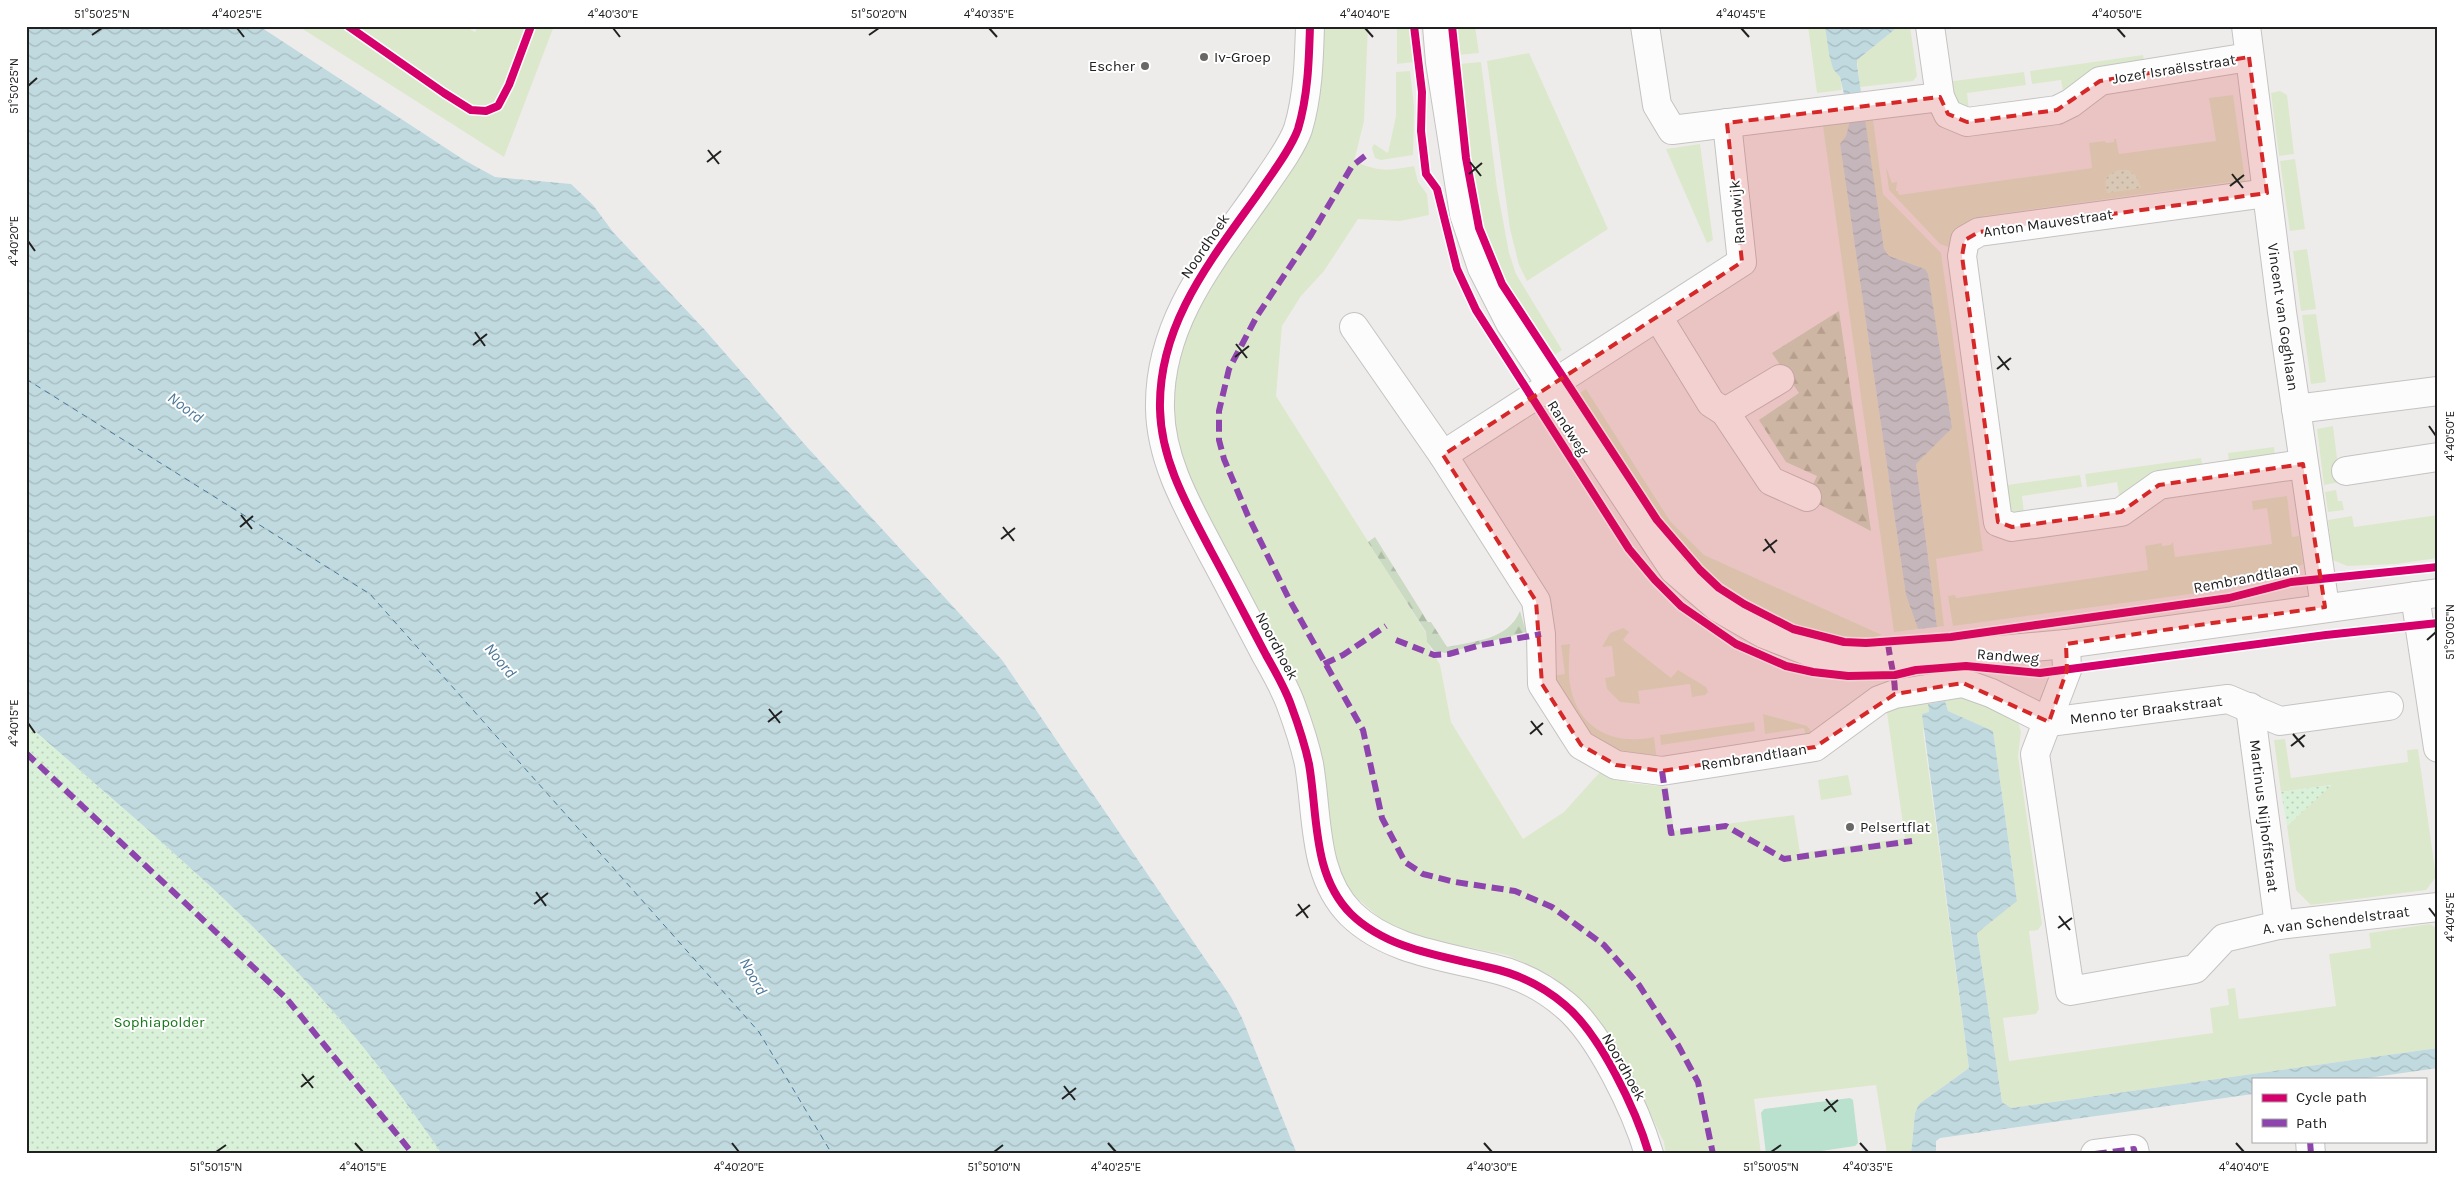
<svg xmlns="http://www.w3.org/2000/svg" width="2464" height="1180" font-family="Karla,sans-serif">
  <defs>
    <pattern id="forest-firs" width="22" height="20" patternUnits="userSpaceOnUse" patternTransform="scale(1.25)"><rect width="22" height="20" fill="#cbdac2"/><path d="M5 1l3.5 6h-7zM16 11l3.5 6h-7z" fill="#aebba6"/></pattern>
    <pattern id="park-dots" width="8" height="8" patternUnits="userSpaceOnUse" patternTransform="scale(1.25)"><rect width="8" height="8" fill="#daf1d9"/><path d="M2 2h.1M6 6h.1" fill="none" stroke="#bbceba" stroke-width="1.8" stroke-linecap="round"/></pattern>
    <pattern id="water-waves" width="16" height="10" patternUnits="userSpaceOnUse" patternTransform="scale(1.25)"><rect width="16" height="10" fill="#c0dadf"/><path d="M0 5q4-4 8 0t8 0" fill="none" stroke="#a5bbbf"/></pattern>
  </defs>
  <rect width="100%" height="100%" fill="#eeecea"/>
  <g fill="#dce8cc">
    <polygon points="298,26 465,26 475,32 478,26 554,26 504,157"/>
    <path d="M1319 26H1368L1364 121 1354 161C1379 172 1387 171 1414 166L1418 182 1427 194 1429 215 1400 221 1358 219 1324 271 1301 296 1282 326 1276 396 1426 633 1427 642 1440 665 1451 722 1523 839 1564 812 1600 772 1630 783 1668 787 1674 831 1794 815 1800 853 1905 838 1886 706 1928 704 1929 712 1923 731 1969 1068 1919 1104 1915 1113 1911 1154H1887L1876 1085 1754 1099 1761 1154H1666L1664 1142 1636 1085 1591 1014 1552 976 1507 955 1443 942 1390 927 1358 899 1339 876 1309 750 1177 453 1171 374 1200 288 1278 174Z"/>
    <polygon points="1397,26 1410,26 1414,62 1397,64"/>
    <polygon points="1455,26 1475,26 1479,53 1458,55"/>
    <polygon points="1808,26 1825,26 1833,69 1840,77 1842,90 1817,93"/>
    <polygon points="1895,26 1910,26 1917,76 1913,81 1860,87 1857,60 1894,30"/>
    <polygon points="1529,53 1608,229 1527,281 1519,265 1510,229 1487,61"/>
    <polygon points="2143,55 2145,66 2064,97 2061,80 2032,84 2030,71"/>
    <path d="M1481 62 1497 188 1509 253 1516 274 1562 350 1554 355C1531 322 1506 289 1492 251 1472 194 1468 125 1459 64Z"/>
    <polygon points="1410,71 1414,107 1413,155 1381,160 1375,158 1372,148 1374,144 1388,153 1396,116 1396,72"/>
    <polygon points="2024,72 2026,85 1967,93 1969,111 1963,111 1946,82"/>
    <polygon points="2280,91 2287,95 2294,154 2279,156 2271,93"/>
    <polygon points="2233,95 2246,187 2231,188 2230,182 1983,216 1984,223 1954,249 1940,244 1889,190 1886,167 1892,183 1897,182 1896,191 1898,191 1899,195 2092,168 2089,143 2105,141 2106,143 2114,142 2114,139 2116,139 2119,154 2216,141 2209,98"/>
    <polygon points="1872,112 1883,194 1941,253 1983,551 1936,559 1944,626 1937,627 1916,464 1925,269 1889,256 1884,249 1863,113"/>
    <polygon points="1822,119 1850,120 1846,136 1840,144 1906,595 1918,629 1894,632"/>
    <polygon points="1700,144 1713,240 1707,243 1666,149"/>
    <polygon points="2295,159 2305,229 2290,231 2280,161"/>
    <polygon points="2307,249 2316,309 2301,311 2293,251"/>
    <polygon points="2316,314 2326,382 2311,384 2302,315"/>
    <path d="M1586 389 1670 521 1704 555 1882 635C1865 641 1841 636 1822 632 1697 604 1642 492 1578 394Z"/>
    <polygon points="2333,426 2340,482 2324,485 2317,429"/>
    <polygon points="2274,447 2275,458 2229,465 2228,453"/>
    <polygon points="2201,458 2203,469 2120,500 2117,482 2087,487 2085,474"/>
    <polygon points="2080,475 2082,487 2022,496 2024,513 2009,510 2000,486"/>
    <polygon points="2336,490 2338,501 2342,501 2344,510 2328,512 2325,492"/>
    <polygon points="2287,496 2292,537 2299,536 2303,564 2291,572 2220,590 1953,626 1948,596 1955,595 1956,598 2148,570 2145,546 2162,543 2162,546 2170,545 2173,542 2175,557 2272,544 2267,508 2253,510 2252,501"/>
    <polygon points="2438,515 2438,558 2396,564 2347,566 2333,560 2328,520 2352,516 2354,527"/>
    <polygon points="1623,628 1629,632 1623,640 1671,678 1678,670 1706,687 1708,692 1705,695 1692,697 1690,684 1638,691 1640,704 1620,702 1607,689 1605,678 1615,676 1612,646 1602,647 1610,633"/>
    <path d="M1570 644C1569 657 1568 671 1570 684 1577 728 1612 746 1654 737L1657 761 1636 760 1587 736 1551 676 1565 674 1561 645Z"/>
    <polygon points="1965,696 2017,718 2021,732 2018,756 2042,924 2038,930 2029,931 2039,1009 2036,1014 2003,1018 2009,1061 2213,1033 2210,1008 2229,1005 2227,989 2235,988 2239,1019 2336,1006 2329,954 2371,948 2369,933 2430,924 2438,929 2438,1048 2011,1108 2002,1102 1977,932 2017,900 1993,731 1948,711 1945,701"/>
    <polygon points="1763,714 1807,726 1812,732 1807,741 1804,728 1765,734"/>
    <polygon points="1754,722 1755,731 1661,745 1660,735"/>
    <polygon points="2285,739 2291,778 2408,762 2407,750 2418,749 2436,877 2426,890 2311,905 2296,890 2287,826 2331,785 2281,792 2274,740"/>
    <polygon points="1848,775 1852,795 1821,800 1818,780"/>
  </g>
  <g fill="url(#forest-firs)">
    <polygon points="1839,311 1871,531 1811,500 1810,491 1817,476 1786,462 1759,420 1799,393 1772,353"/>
    <path d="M1375 537 1428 622H1431L1447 647C1475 641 1508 640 1520 611L1526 632 1446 653 1434 651 1427 642 1426 632 1368 542Z"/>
  </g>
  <g fill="url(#park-dots)">
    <path d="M2120 170H2128L2136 176 2141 188 2107 193C2103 179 2107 174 2120 170Z"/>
    <path d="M26 723C131 816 245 909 337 1016 375 1059 409 1106 442 1154H26Z"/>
    <polygon points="2332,785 2287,826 2281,792"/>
  </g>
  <polygon fill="#b9e1ce" points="1850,1098 1853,1100 1858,1143 1855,1146 1801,1154 1766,1154 1761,1113 1764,1109"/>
  <g fill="url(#water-waves)">
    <path d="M26 26H259L464 160 495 177 571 184 593 205 613 232 704 329 807 447 1002 660 1231 997 1242 1018 1297 1154H442C409 1106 375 1059 337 1016 245 909 131 816 26 723Z"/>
    <polygon points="1825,26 1895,26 1894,30 1857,60 1857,65 1884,249 1889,256 1925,269 1928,274 1952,428 1916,464 1937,627 1918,629 1906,595 1840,144 1846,136 1850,120 1840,77 1833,69 1829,54"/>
    <polygon points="1945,701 1948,711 1993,731 2017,901 1977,933 2002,1102 2011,1108 2438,1048 2438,1068 2360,1079 2253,1079 2253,1094 1940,1138 1936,1141 1936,1154 1911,1154 1915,1113 1919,1104 1969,1068 1922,714 1929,712 1928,704"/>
  </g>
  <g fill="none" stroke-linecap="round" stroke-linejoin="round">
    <polyline stroke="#4d789a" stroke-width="1" stroke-dasharray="6 5" stroke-linecap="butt" points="26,379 370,594 759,1032 832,1154"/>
    <g stroke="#c4c3c2" stroke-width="30">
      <g id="minor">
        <path d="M1310 26C1309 60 1308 96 1298 129 1291 149 1270 176 1258 194 1211 260 1158 324 1160 409 1161 461 1188 507 1211 551 1230 586 1248 621 1266 655 1275 671 1285 688 1291 705 1298 724 1305 745 1309 764 1318 816 1312 875 1351 914 1388 950 1443 956 1491 968 1518 974 1544 987 1565 1005 1600 1034 1636 1110 1649 1154"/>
        <polyline points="1437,26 1440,62 1464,214 1482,268 1510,323 1674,570 1717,607 1764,634 1815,654 1889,660 2066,644 2438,593"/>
        <polyline points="1645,26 1657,105 1672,130 1940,97"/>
        <polyline points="1930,26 1940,97 1948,114 1967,122 2057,110 2071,103 2100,81 2249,57"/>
        <polyline points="2246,26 2282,312 2325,607"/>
        <polyline points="2267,193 1979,232 1965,240 1962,256 1998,522 2012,527 2121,512 2159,485 2303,464"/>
        <polyline points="1658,317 1711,403 1725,412 1771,481 1807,497"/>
        <polyline points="1354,327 1443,455 1536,601 1541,634 1542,684 1581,745 1616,765 1662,771 1815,747 1879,700 1895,694 1963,683 1991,693 2049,722 2228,699 2280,721 2389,706"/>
        <polyline points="2296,409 2438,391"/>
        <polyline points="1725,412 1780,379"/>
        <polyline points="1443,455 1742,262 1727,123"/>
        <polyline points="2346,471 2438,457"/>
        <polyline points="2415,596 2438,748"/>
        <polyline points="2066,644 2067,670 2035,754 2070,991 2195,969 2224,938 2279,925 2438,907"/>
        <polyline points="2250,707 2279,925"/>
        <polyline points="2310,1141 2311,1154"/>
        <polyline points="2095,1154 2134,1149 2135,1154"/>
      </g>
    </g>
    <use href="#minor" stroke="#fcfcfc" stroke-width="28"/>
    <g stroke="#8e44ad" stroke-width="6" stroke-dasharray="12 6" stroke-linecap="butt">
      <polyline points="1365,156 1352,166 1311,235 1257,316 1229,369 1219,411 1219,440 1224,459 1248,516 1290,601 1363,730 1382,818 1405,862 1423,874 1455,882 1515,891 1552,907 1604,945 1639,985 1678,1045 1698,1082 1713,1154"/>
      <polyline points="1396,640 1434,655 1449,654 1481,645 1541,634"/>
      <path d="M1888 643C1890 661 1895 676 1895 694"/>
      <polyline points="1324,664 1343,655 1386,626"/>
      <polyline points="26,753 287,999 413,1154"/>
      <polyline points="1662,771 1671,833 1726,826 1784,859 1912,841"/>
      <polyline points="2310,1141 2311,1154"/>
      <polyline points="2095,1154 2134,1149 2135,1154"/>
    </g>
    <g stroke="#fff" stroke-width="11">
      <g id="cycleway">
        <polyline points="348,26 444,93 471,110 486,111 498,106 509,85 531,26"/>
        <path d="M1310 26C1309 60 1308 96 1298 129 1291 149 1270 176 1258 194 1211 260 1158 324 1160 409 1161 461 1188 507 1211 551 1230 586 1248 621 1266 655 1275 671 1285 688 1291 705 1298 724 1305 745 1309 764 1318 816 1312 875 1351 914 1388 950 1443 956 1491 968 1518 974 1544 987 1565 1005 1600 1034 1636 1110 1649 1154"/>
        <polyline points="1414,26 1422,92 1421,131 1426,174 1437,189 1457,269 1476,310 1629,549 1655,580 1681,606 1736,644 1786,666 1813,672 1848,676 1895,675 1916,670 1966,666 2040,673 2326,635 2438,623"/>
        <polyline points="1452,26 1466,158 1479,228 1502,284 1657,520 1700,570 1719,588 1744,604 1793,629 1844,642 1866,643 1951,637 2229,598 2291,582 2438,567"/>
      </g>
    </g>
    <use href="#cycleway" stroke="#d6006c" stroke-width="8"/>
  </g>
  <path fill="#d62828" fill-opacity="0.2" stroke="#d62828" stroke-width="4" stroke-dasharray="10 6" stroke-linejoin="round" d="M2249 57 2267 193 1979 232 1965 240 1962 256 1998 522 2012 527 2121 512 2159 485 2303 464 2325 607 2066 644 2067 670 2049 722 1963 683 1895 694 1815 747 1662 771 1616 765 1581 745 1542 684 1536 601 1443 455 1742 262 1727 123 1940 97 1948 114 1967 122 2057 110 2100 81Z"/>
  <path fill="none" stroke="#212121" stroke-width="2" d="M237 28 244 37M613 28 620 37M989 28 997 37M1365 28 1373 37M1741 28 1749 37M2117 28 2125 37M92 35 102 28M869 35 879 28M28 86 37 78M708 150 719 164M707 162 721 151M1470 162 1481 176M1469 174 1482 163M2232 174 2243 188M2230 186 2244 175M28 241 35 251M475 332 485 346M1236 344 1247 358M473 345 487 334M1998 356 2009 370M1235 357 1249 346M1997 369 2011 358M2429 426 2436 436M241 515 252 529M240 527 253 516M1003 527 1014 541M1001 539 1015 528M1765 539 1775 553M1763 551 1777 540M2427 640 2436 632M769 709 780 723M1531 721 1542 735M768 722 782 711M28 723 35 733M1530 734 1543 723M2293 734 2304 747M2291 746 2305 735M536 892 546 906M534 904 548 893M1298 904 1308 918M2429 908 2436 917M1296 916 1310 905M2059 916 2070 930M2058 928 2072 918M302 1074 313 1088M1064 1086 1075 1100M301 1087 314 1076M1062 1099 1076 1088M1826 1099 1836 1112M1824 1111 1838 1100M355 1143 363 1152M732 1143 739 1152M1108 1143 1116 1152M1484 1143 1492 1152M1860 1143 1868 1152M2236 1143 2244 1152M216 1152 226 1145M994 1152 1003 1145M1771 1152 1781 1145"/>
  <g fill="#696867" stroke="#fff" stroke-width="2">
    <circle cx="1204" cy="57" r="5"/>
    <circle cx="1145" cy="66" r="5"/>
    <circle cx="1850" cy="827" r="5"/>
  </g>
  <g text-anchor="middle" stroke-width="4" stroke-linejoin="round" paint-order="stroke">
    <g font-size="15" fill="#212121" stroke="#fff" text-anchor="start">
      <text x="1214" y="62">Iv-Groep</text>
      <text x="1135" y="71" text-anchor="end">Escher</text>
      <text x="1860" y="832">Pelsertflat</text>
    </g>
    <g font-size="15" fill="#212121" stroke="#fff">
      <text transform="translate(2174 69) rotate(-9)" y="5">Jozef Israëlsstraat</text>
      <text transform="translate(1737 212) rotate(-95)" y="5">Randwijk</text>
      <text transform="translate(2048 223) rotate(-8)" y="5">Anton Mauvestraat</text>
      <text transform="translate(1205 246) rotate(-56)" y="5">Noordhoek</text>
      <text transform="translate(2283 317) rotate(82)" y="5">Vincent van Goghlaan</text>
      <text transform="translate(1568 428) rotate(57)" y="5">Randweg</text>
      <text transform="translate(2246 578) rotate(-11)" y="5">Rembrandtlaan</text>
      <text transform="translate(1277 646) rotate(62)" y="5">Noordhoek</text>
      <text transform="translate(2008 656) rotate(4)" y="5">Randweg</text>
      <text transform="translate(2146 710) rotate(-7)" y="5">Menno ter Braakstraat</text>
      <text transform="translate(1754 757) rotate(-9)" y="5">Rembrandtlaan</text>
      <text transform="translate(2264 816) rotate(83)" y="5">Martinus Nijhoffstraat</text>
      <text transform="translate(2336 920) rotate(-7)" y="5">A. van Schendelstraat</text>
      <text transform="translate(1624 1067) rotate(61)" y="5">Noordhoek</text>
    </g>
    <g font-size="15" fill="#167819" stroke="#fff">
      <text x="159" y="1027">Sophiapolder</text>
    </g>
    <g font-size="16" font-style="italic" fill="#4d789a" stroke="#fff">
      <text transform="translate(186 407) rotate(37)" y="6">Noord</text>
      <text transform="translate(501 660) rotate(51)" y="6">Noord</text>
      <text transform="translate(754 976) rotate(61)" y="6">Noord</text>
    </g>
  </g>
  <rect width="2464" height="1180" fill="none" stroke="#ffffff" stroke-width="55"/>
  <rect x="2252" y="1078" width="175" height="65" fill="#ffffff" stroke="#a6a6a6"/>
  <rect x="2262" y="1094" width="25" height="8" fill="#d6006c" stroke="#a6a6a6"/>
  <text x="2296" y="1102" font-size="15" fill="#212121">Cycle path</text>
  <rect x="2262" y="1119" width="25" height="8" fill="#8e44ad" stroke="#a6a6a6"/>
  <text x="2296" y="1128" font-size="15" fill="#212121">Path</text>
  <rect x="28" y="28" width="2408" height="1124" fill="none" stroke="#212121" stroke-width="2"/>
  <g font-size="12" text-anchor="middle" fill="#212121">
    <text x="102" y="18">51°50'25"N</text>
    <text x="237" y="18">4°40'25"E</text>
    <text x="613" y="18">4°40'30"E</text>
    <text x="879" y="18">51°50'20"N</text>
    <text x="989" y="18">4°40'35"E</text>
    <text x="1365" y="18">4°40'40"E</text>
    <text x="1741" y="18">4°40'45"E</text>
    <text x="2117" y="18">4°40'50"E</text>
    <text transform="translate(14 86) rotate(-90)" y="4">51°50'25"N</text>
    <text transform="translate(14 241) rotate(-90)" y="4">4°40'20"E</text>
    <text transform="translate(2450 436) rotate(-90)" y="4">4°40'50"E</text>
    <text transform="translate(2450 632) rotate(-90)" y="4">51°50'05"N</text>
    <text transform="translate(14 723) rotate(-90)" y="4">4°40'15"E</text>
    <text transform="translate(2450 917) rotate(-90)" y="4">4°40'45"E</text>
    <text x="216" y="1171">51°50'15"N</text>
    <text x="363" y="1171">4°40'15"E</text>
    <text x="739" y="1171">4°40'20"E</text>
    <text x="994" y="1171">51°50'10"N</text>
    <text x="1116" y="1171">4°40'25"E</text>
    <text x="1492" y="1171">4°40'30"E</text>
    <text x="1771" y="1171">51°50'05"N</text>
    <text x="1868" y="1171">4°40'35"E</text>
    <text x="2244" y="1171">4°40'40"E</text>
  </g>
</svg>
